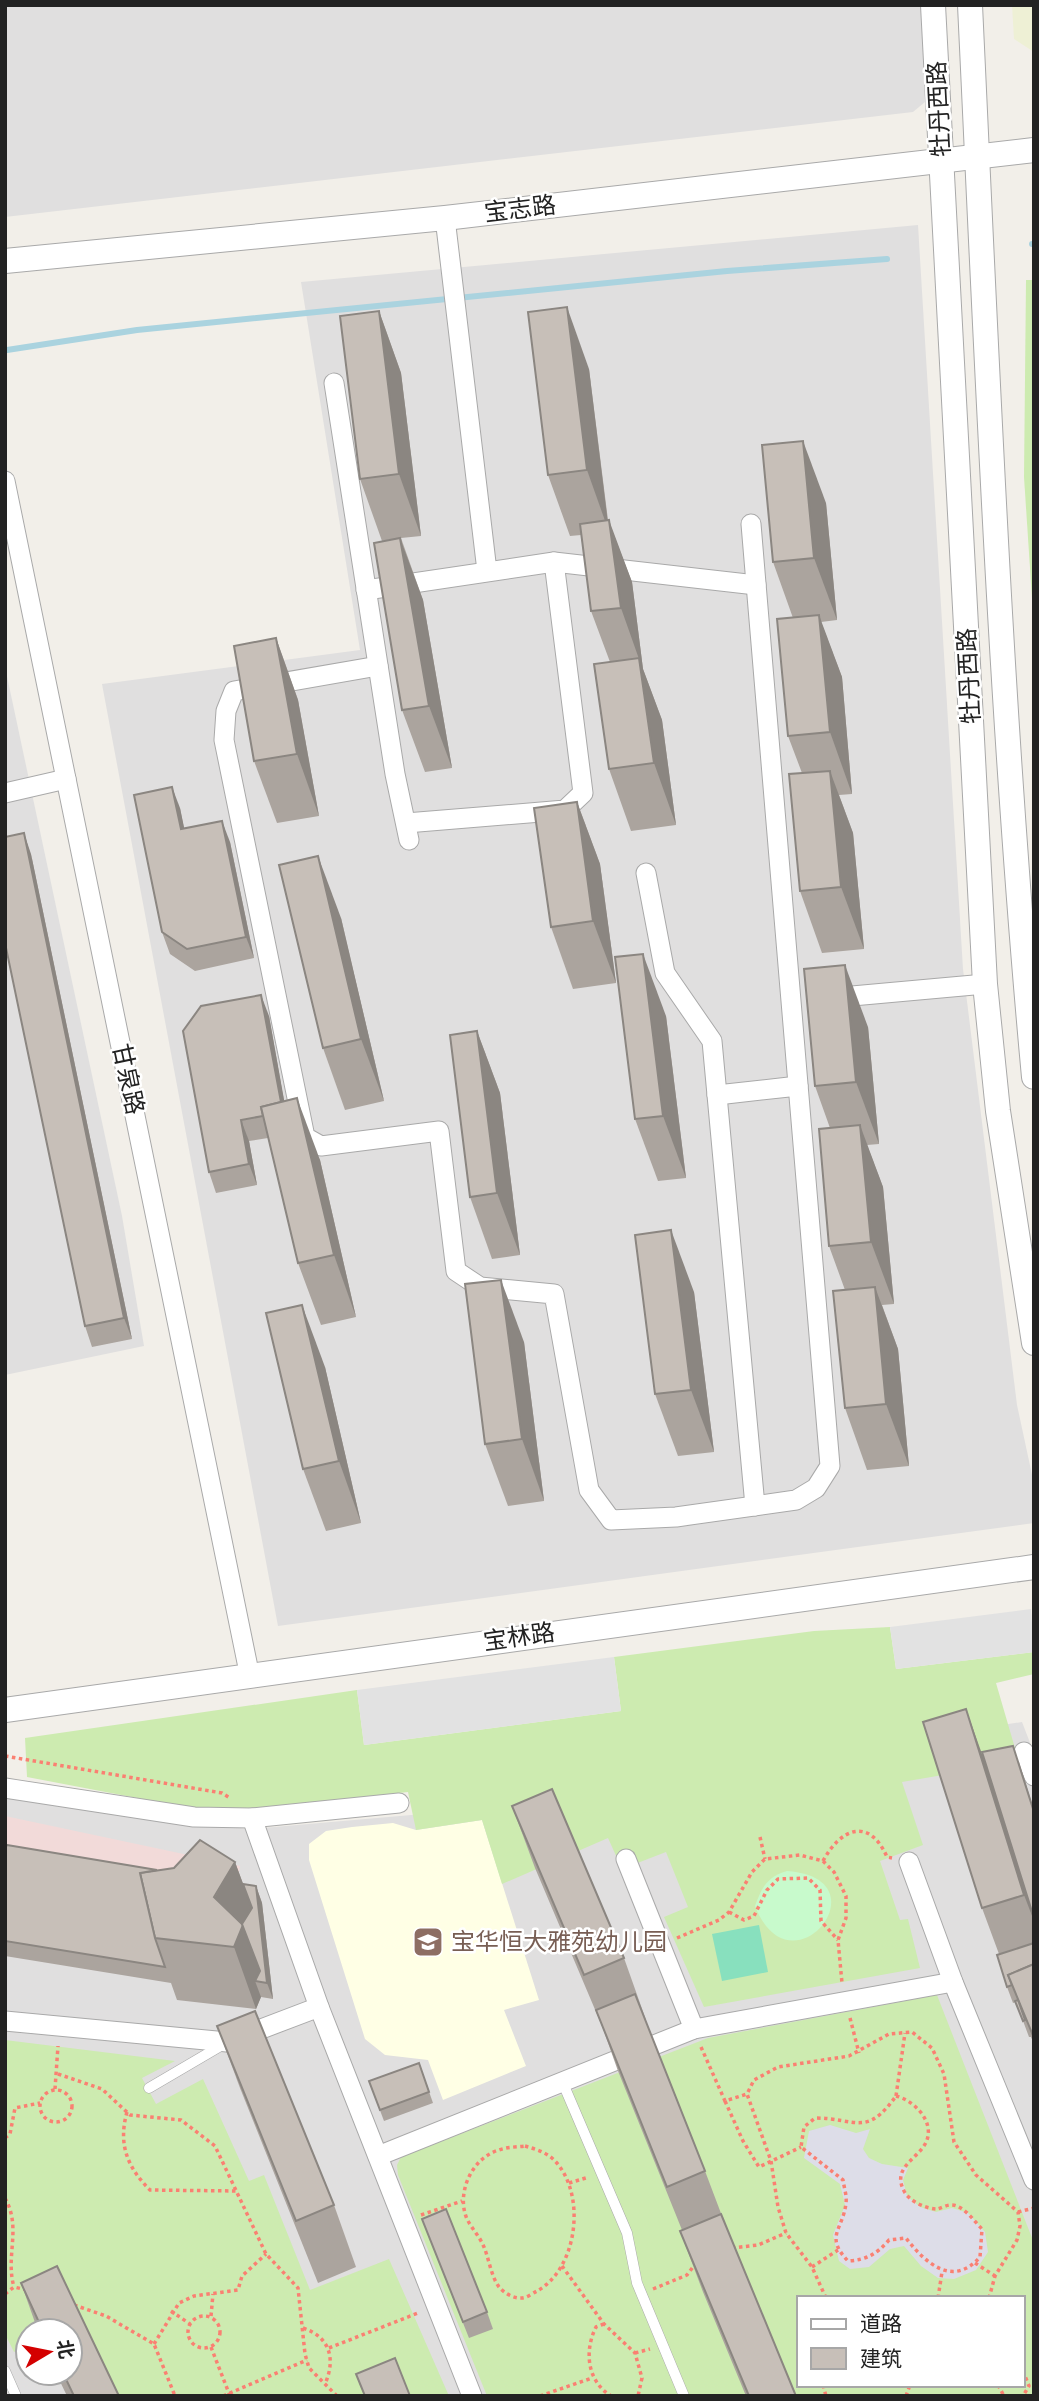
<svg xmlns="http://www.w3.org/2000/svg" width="1039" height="2401" font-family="Montserrat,'Noto Sans SC',sans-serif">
  <rect width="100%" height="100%" fill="#f2efe9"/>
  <g fill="#e0dfdf" fill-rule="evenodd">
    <polygon points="5,5 927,5 931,97 913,112 5,217"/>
    <polygon points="918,225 963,969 1017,1405 1034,1484 1034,1523 278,1626 102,684 360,650 301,282"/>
    <polygon points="5,667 122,1216 144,1346 5,1375"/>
    <path d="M1022 1722 1034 1753V2396H5V1794L195 1824 251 1829 434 1813ZM799 2298H1023V2385H799ZM28 2331H70V2373H28Z"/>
  </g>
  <polygon fill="#f2dad9" points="5,1816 240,1866 225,1953 5,1904"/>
  <polygon fill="#ffffe5" points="482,1820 539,2000 504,2010 526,2066 443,2100 428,2060 385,2055 365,2039 309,1860 309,1844 326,1831 352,1827 393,1823 416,1830"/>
  <polygon fill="#eef0d5" points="1012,5 1034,5 1034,52 1014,39"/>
  <g fill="#cdebb0" fill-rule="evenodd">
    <polygon points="1026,280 1034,280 1034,629 1024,477"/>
    <polygon points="890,1627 896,1669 1034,1652 1034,1674 996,1683 1019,1762 902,1782 923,1845 880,1861 900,1920 908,1919 920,1968 704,2007 664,1917 688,1907 666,1852 622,1869 608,1838 502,1884 482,1820 416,1830 408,1792 232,1811 179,1806 27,1777 25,1738 357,1690 364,1745 621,1711 614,1657 814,1631"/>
    <path d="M937 1995 1034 2243V2396H487L398 2175 397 2165 401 2157 708 2038ZM799 2298H1023V2385H799Z"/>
    <polygon points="5,2040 175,2061 142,2078 156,2104 203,2079 249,2181 264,2175 310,2290 389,2259 449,2396 119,2396 83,2319 57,2331 28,2331 28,2345 14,2352 5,2334"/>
  </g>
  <path fill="#c8facc" d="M787 1871C887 1878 791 1998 755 1906 762 1887 767 1877 787 1871Z"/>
  <polygon fill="#88e0be" points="759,1925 768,1972 722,1981 712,1934"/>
  <g fill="#e2e2e2">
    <polygon points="1031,1609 1034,1652 896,1669 890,1627"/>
    <polygon points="614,1657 621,1711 364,1745 357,1690"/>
  </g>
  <polygon fill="#dddde8" points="830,2125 856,2133 870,2129 863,2149 869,2158 882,2164 908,2168 903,2180 907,2196 920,2207 936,2212 952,2208 968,2213 985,2232 988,2252 976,2270 954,2279 938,2278 921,2266 904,2246 890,2249 869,2267 850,2269 839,2261 833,2235 845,2205 840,2184 804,2158 809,2131"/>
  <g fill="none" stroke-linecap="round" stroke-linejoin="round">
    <g stroke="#aad3df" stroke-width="6">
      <polyline points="1032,244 1034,244"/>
      <polyline points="7,350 137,330 727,271 887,259"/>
    </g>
    <g stroke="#a9a9a9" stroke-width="11">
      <g id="service">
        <polyline points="562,2081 627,2233 637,2283 684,2396"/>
        <polyline points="149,2088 224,2044"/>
        <polyline points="5,2371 16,2396"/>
      </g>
    </g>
    <g stroke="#a9a9a9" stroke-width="21">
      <g id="minor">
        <polyline points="445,218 487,571"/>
        <polyline points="334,383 395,774 409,840"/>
        <polyline points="5,481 250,1677"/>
        <polyline points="366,590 554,562 756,585"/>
        <polyline points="378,666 234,691 226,711 224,740 305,1137 321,1146 439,1131 456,1271 480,1287 554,1294 589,1490 611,1520 676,1517 796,1500 816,1488 830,1466 751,524"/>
        <polyline points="5,793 66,779"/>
        <polyline points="406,823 565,810 583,793 554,562"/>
        <polyline points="646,873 665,973 712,1041 755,1506"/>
        <polyline points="830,998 985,984"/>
        <polyline points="717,1095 798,1086"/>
        <polyline points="1024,1752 1034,1776"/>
        <polyline points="5,1788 194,1817 252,1818 399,1803"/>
        <polyline points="252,1818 319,2007 472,2396"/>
        <polyline points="626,1859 694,2029"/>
        <polyline points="909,1862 953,1982 1034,2180"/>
        <polyline points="5,2021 227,2042 319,2007"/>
        <polyline points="378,2156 694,2029 953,1982"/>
      </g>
    </g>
    <g stroke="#a9a9a9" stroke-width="26">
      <g id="tertiary">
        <polyline points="933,5 985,984 998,1111 1034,1343"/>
        <path d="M970 5C987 363 1001 721 1034 1077"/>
        <polyline points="5,261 445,218 1034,150"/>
        <polyline points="5,1710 1034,1567"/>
      </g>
    </g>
    <g stroke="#fa8072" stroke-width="3.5" stroke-dasharray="3.5 3.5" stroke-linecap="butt">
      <polyline points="5,1756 222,1793 230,1798"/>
      <polyline points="760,1837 765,1859"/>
      <path d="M823 1861C840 1829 869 1816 887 1857L892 1858"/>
      <polyline points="729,1912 744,1920 754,1916 767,1890 778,1879 808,1878 820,1890 821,1921 838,1940"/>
      <polyline points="677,1938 719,1920 729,1912 752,1872 765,1859 800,1855 823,1861 834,1872 846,1896 846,1918 838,1940 842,1983"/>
      <polyline points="850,2018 859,2053"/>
      <polyline points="701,2047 725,2101 747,2094"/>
      <polyline points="58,2074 102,2089 130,2115 181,2120 215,2146 266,2254 298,2288 305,2354 309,2368 337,2396"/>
      <polyline points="55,2089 58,2046"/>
      <circle cx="56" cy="2106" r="16"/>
      <path d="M896 2096C913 2100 934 2120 927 2140 920 2159 891 2166 904 2191 909 2201 926 2209 937 2209 942 2208 948 2204 953 2205 965 2207 974 2221 982 2229L980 2257C953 2288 925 2263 906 2238L889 2240C877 2254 866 2260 848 2261 824 2236 843 2230 846 2203 847 2196 844 2187 843 2180L801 2147 804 2127 815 2118C856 2118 866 2138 896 2096Z"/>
      <polyline points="896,2096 905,2033"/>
      <polyline points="725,2101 743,2141 759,2167 801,2147"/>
      <path d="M127 2112C118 2144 127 2167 150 2190L237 2191"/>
      <polyline points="5,2138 10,2134 15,2108 40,2103"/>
      <path d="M525 2146C535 2149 546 2152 554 2160 587 2193 578 2269 537 2291 533 2293 527 2298 522 2298 514 2299 504 2293 499 2287 491 2276 489 2259 484 2247 480 2237 472 2229 467 2219 456 2194 471 2158 499 2150 507 2147 517 2147 525 2146Z"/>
      <polyline points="569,2183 589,2177"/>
      <path d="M5 2198C22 2228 5 2256 14 2287"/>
      <polyline points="1018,2212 1034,2208"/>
      <polyline points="421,2215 462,2201"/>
      <polyline points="732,2248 758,2245 786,2233"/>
      <polyline points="975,2263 995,2276"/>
      <polyline points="562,2266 604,2324 635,2353 642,2378 638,2396"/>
      <polyline points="812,2267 838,2250"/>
      <polyline points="653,2289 687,2275 696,2263"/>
      <polyline points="5,2294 14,2287 27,2290"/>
      <polyline points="826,2298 812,2267 786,2233 778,2207 771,2161 747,2094 754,2080 778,2067 849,2056 889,2034 912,2032 932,2048 944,2074 954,2142 976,2175 1018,2212 1020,2226 1017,2240 995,2276 989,2298"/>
      <polyline points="938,2298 942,2272"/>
      <polyline points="74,2305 106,2316 154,2344 175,2396"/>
      <polyline points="171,2311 190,2324"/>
      <circle cx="204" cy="2332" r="16"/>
      <polyline points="211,2316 213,2294"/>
      <path d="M604 2324 596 2327C584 2351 587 2381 611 2396"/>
      <path d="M303 2328C330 2337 336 2359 325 2384"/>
      <polyline points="154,2344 179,2303 194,2296 238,2290 242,2276 266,2254"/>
      <polyline points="211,2347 230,2396"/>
      <polyline points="329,2348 418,2313"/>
      <polyline points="635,2353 650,2349"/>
      <polyline points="1023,2371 1029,2386 1023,2396"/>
      <polyline points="823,2385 826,2396"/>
      <polyline points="998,2385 1004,2396"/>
      <polyline points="223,2396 307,2360"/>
      <polyline points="540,2396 592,2378"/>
      <polyline points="906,2396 910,2385"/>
    </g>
    <use href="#service" stroke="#fff" stroke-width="10"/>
    <use href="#minor" stroke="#fff" stroke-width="19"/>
    <use href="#tertiary" stroke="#fff" stroke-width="24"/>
  </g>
  <g fill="#aba49e">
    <polygon points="379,311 401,373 421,536 401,538 423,600 452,768 425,772 402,710 393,539 382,541 360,479"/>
    <polygon points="589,369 608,520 632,582 643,669 662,720 676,825 631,831 609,769 610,662 591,611 581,535 570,536 548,475"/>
    <polygon points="826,503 837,620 821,622 842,677 852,794 839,795 853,833 864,949 822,953 800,891 802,773 788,736 793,618 773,562"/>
    <polygon points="276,638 298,700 319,816 277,823 254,761"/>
    <polygon points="577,802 600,864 616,983 573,989 551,927"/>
    <polygon points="180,808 184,829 230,842 254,958 195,971 170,954 162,932"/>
    <polygon points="31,854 132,1339 92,1347 85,1326"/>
    <polygon points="341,918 384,1101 345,1110 323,1048"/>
    <polygon points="269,1016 284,1101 320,1160 356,1317 321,1325 298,1263 268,1138 249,1141 257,1185 216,1193 209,1172"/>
    <polygon points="666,1016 686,1178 658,1181 635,1119"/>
    <polygon points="868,1027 879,1144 867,1145 883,1187 894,1304 882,1305 898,1349 909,1466 867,1470 845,1408 845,1290 829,1246 830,1128 815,1086"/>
    <polygon points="477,1031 500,1093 520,1255 492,1259 470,1197"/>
    <polygon points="694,1292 714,1452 678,1456 655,1394"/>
    <polygon points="524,1342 544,1501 508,1506 485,1444"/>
    <polygon points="325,1367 361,1523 326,1531 303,1469"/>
    <polygon points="982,1754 1019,1762 1034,1810 1034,2044 1031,2037 1029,2037 1016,2002 1013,2003 1007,1987 999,1954 982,1908"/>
    <polygon points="512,1806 624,1958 646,2020 645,2020 705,2171 722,2216 796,2396 746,2396 703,2292 680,2231 682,2230 618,2071 602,2026 535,1868"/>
    <polygon points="5,1848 157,1870 235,1862 243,1884 256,1886 262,1903 273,1999 261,1997 256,2009 177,2000 171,1983 5,1956"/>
    <polygon points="217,2026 334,2205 356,2267 318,2283 240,2088"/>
    <polygon points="419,2063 433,2103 384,2121 369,2081"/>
    <polygon points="428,2235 487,2312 493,2329 469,2338"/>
    <polygon points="57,2266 119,2396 67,2396 56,2373 70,2373 70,2331 38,2331 21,2283"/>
  </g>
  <g fill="#8b8681">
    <polygon points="567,307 589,369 609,532 587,470"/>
    <polygon points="379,311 401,373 421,536 399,474"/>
    <polygon points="803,441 826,503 837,620 814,558"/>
    <polygon points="609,520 632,582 643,669 662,720 676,825 654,763 639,659 621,608"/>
    <polygon points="400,538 423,600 452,768 429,706"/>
    <polygon points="819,615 842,677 852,794 830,732"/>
    <polygon points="276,638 298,700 319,816 297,754"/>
    <polygon points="830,771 853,833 864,949 841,887"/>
    <polygon points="172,787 180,808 189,851 181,829"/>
    <polygon points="577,802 600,864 616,983 593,921"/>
    <polygon points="222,821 230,842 254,958 246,937"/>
    <polygon points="24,833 31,854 132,1339 124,1318"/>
    <polygon points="318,856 341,918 384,1101 361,1039"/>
    <polygon points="643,954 666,1016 686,1178 663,1116"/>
    <polygon points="845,965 868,1027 879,1144 856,1082"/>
    <polygon points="261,995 269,1016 290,1133 283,1112"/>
    <polygon points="477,1031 500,1093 520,1255 497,1193"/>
    <polygon points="297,1098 320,1160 356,1317 334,1255"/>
    <polygon points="241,1120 249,1141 257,1185 249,1164"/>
    <polygon points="860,1125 883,1187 894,1304 871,1242"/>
    <polygon points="671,1230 694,1292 714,1452 691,1390"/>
    <polygon points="501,1280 524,1342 544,1501 522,1439"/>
    <polygon points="875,1287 898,1349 909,1466 886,1404"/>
    <polygon points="302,1305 325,1367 361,1523 339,1461"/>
    <polygon points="966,1709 988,1771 1034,1915 1034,1921 1024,1895"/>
    <polygon points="235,1862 258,1924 264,1983 255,1981 261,1997 256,2009 234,1947 196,1930"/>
    <polygon points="256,1886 262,1903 273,1999 267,1983"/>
  </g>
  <g fill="#c7bfb8" stroke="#8b8681" stroke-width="2">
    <polygon points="567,307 587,470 548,475 528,312"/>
    <polygon points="379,311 399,474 360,479 340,316"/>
    <polygon points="803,441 814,558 773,562 762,445"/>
    <polygon points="609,520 621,608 591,611 580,524"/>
    <polygon points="400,538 429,706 402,710 374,543"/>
    <polygon points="819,615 830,732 788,736 777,619"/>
    <polygon points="276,638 297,754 254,761 234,646"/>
    <polygon points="639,658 654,763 609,769 594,664"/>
    <polygon points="830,771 841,887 800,891 789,774"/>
    <polygon points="172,787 181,829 222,821 246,937 187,949 162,932 134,795"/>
    <polygon points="577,802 593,921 551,927 534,808"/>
    <polygon points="24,833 124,1318 85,1326 5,943 5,837"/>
    <polygon points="318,856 361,1039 323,1048 279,865"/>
    <polygon points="643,954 663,1116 635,1119 615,957"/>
    <polygon points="845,965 856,1082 815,1086 804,969"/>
    <polygon points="261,995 281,1102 261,1107 263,1116 241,1120 249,1164 209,1172 183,1031 201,1006"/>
    <polygon points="477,1031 497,1193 470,1197 450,1035"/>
    <polygon points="297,1098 334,1255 298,1263 261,1107"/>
    <polygon points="860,1125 871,1242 829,1246 819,1129"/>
    <polygon points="671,1230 691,1390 655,1394 635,1235"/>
    <polygon points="501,1280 522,1439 485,1444 465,1284"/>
    <polygon points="875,1287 886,1404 845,1408 833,1291"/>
    <polygon points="302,1305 339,1461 303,1469 266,1313"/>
    <polygon points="966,1709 1024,1895 982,1908 923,1722"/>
    <polygon points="1013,1746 1034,1812 1034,1918 982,1752"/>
    <polygon points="552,1789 624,1958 584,1975 512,1806"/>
    <polygon points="200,1840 235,1862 214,1897 243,1925 234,1947 155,1938 140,1873 174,1868"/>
    <polygon points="7,1845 157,1870 140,1873 155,1938 165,1967 5,1941 5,1848"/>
    <polygon points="243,1884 256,1886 267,1983 255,1981 260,1971 242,1924 252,1908"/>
    <polygon points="1034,1943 1034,1964 1008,1975 1012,1985 1007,1987 997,1955"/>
    <polygon points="1034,1964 1034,2038 1008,1975"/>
    <polygon points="635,1994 705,2171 667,2187 596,2010"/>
    <polygon points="1018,2000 1025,2020 1023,2021 1015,2001"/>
    <polygon points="255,2011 334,2205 296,2221 217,2026"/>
    <polygon points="419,2063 429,2092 380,2110 369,2081"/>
    <polygon points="446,2209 487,2312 463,2322 422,2219"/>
    <polygon points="721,2214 796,2396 749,2396 680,2231"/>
    <polygon points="57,2266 119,2396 74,2396 63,2373 70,2373 70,2331 43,2331 21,2283"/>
    <polygon points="395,2358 410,2396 365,2396 356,2374"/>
  </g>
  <defs>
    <g id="school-square" transform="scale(1.575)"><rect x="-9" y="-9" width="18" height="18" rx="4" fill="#8d6e63" stroke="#fff"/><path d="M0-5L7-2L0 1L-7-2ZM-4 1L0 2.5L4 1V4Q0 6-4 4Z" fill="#fff"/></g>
  </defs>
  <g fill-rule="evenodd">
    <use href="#school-square" x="428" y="1942"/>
  </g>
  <g text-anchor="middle" stroke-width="5" stroke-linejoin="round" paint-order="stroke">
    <g font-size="24" fill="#222" stroke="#fff">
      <text transform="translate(939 109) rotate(-93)" y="8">牡丹西路</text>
      <text transform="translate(520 209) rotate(-7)" y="8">宝志路</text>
      <text transform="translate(969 676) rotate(-93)" y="8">牡丹西路</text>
      <text transform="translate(128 1079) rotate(78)" y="8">甘泉路</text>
      <text transform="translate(519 1637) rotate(-8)" y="8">宝林路</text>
    </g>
    <g font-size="24" fill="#785e54" stroke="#fff" text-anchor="start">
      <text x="451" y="1950">宝华恒大雅苑幼儿园</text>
    </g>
  </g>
  <rect width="1039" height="2401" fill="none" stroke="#222222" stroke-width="14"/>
  <rect x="797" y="2296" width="228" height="91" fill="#ffffff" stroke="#a7a7a7" stroke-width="2"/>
  <rect x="811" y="2319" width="35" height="10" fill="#ffffff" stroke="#a7a7a7" stroke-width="2"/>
  <text x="860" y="2331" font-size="21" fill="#222222">道路</text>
  <rect x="811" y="2348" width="35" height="21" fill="#c7bfb8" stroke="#a7a7a7" stroke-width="2"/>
  <text x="860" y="2366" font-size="21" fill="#222222">建筑</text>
  <g transform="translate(49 2352) rotate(80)"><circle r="33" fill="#ffffff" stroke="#a7a7a7" stroke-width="2"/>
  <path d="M0-5L12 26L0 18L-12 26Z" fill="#d40000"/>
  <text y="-10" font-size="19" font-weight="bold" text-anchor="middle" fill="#222222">北</text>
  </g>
</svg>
